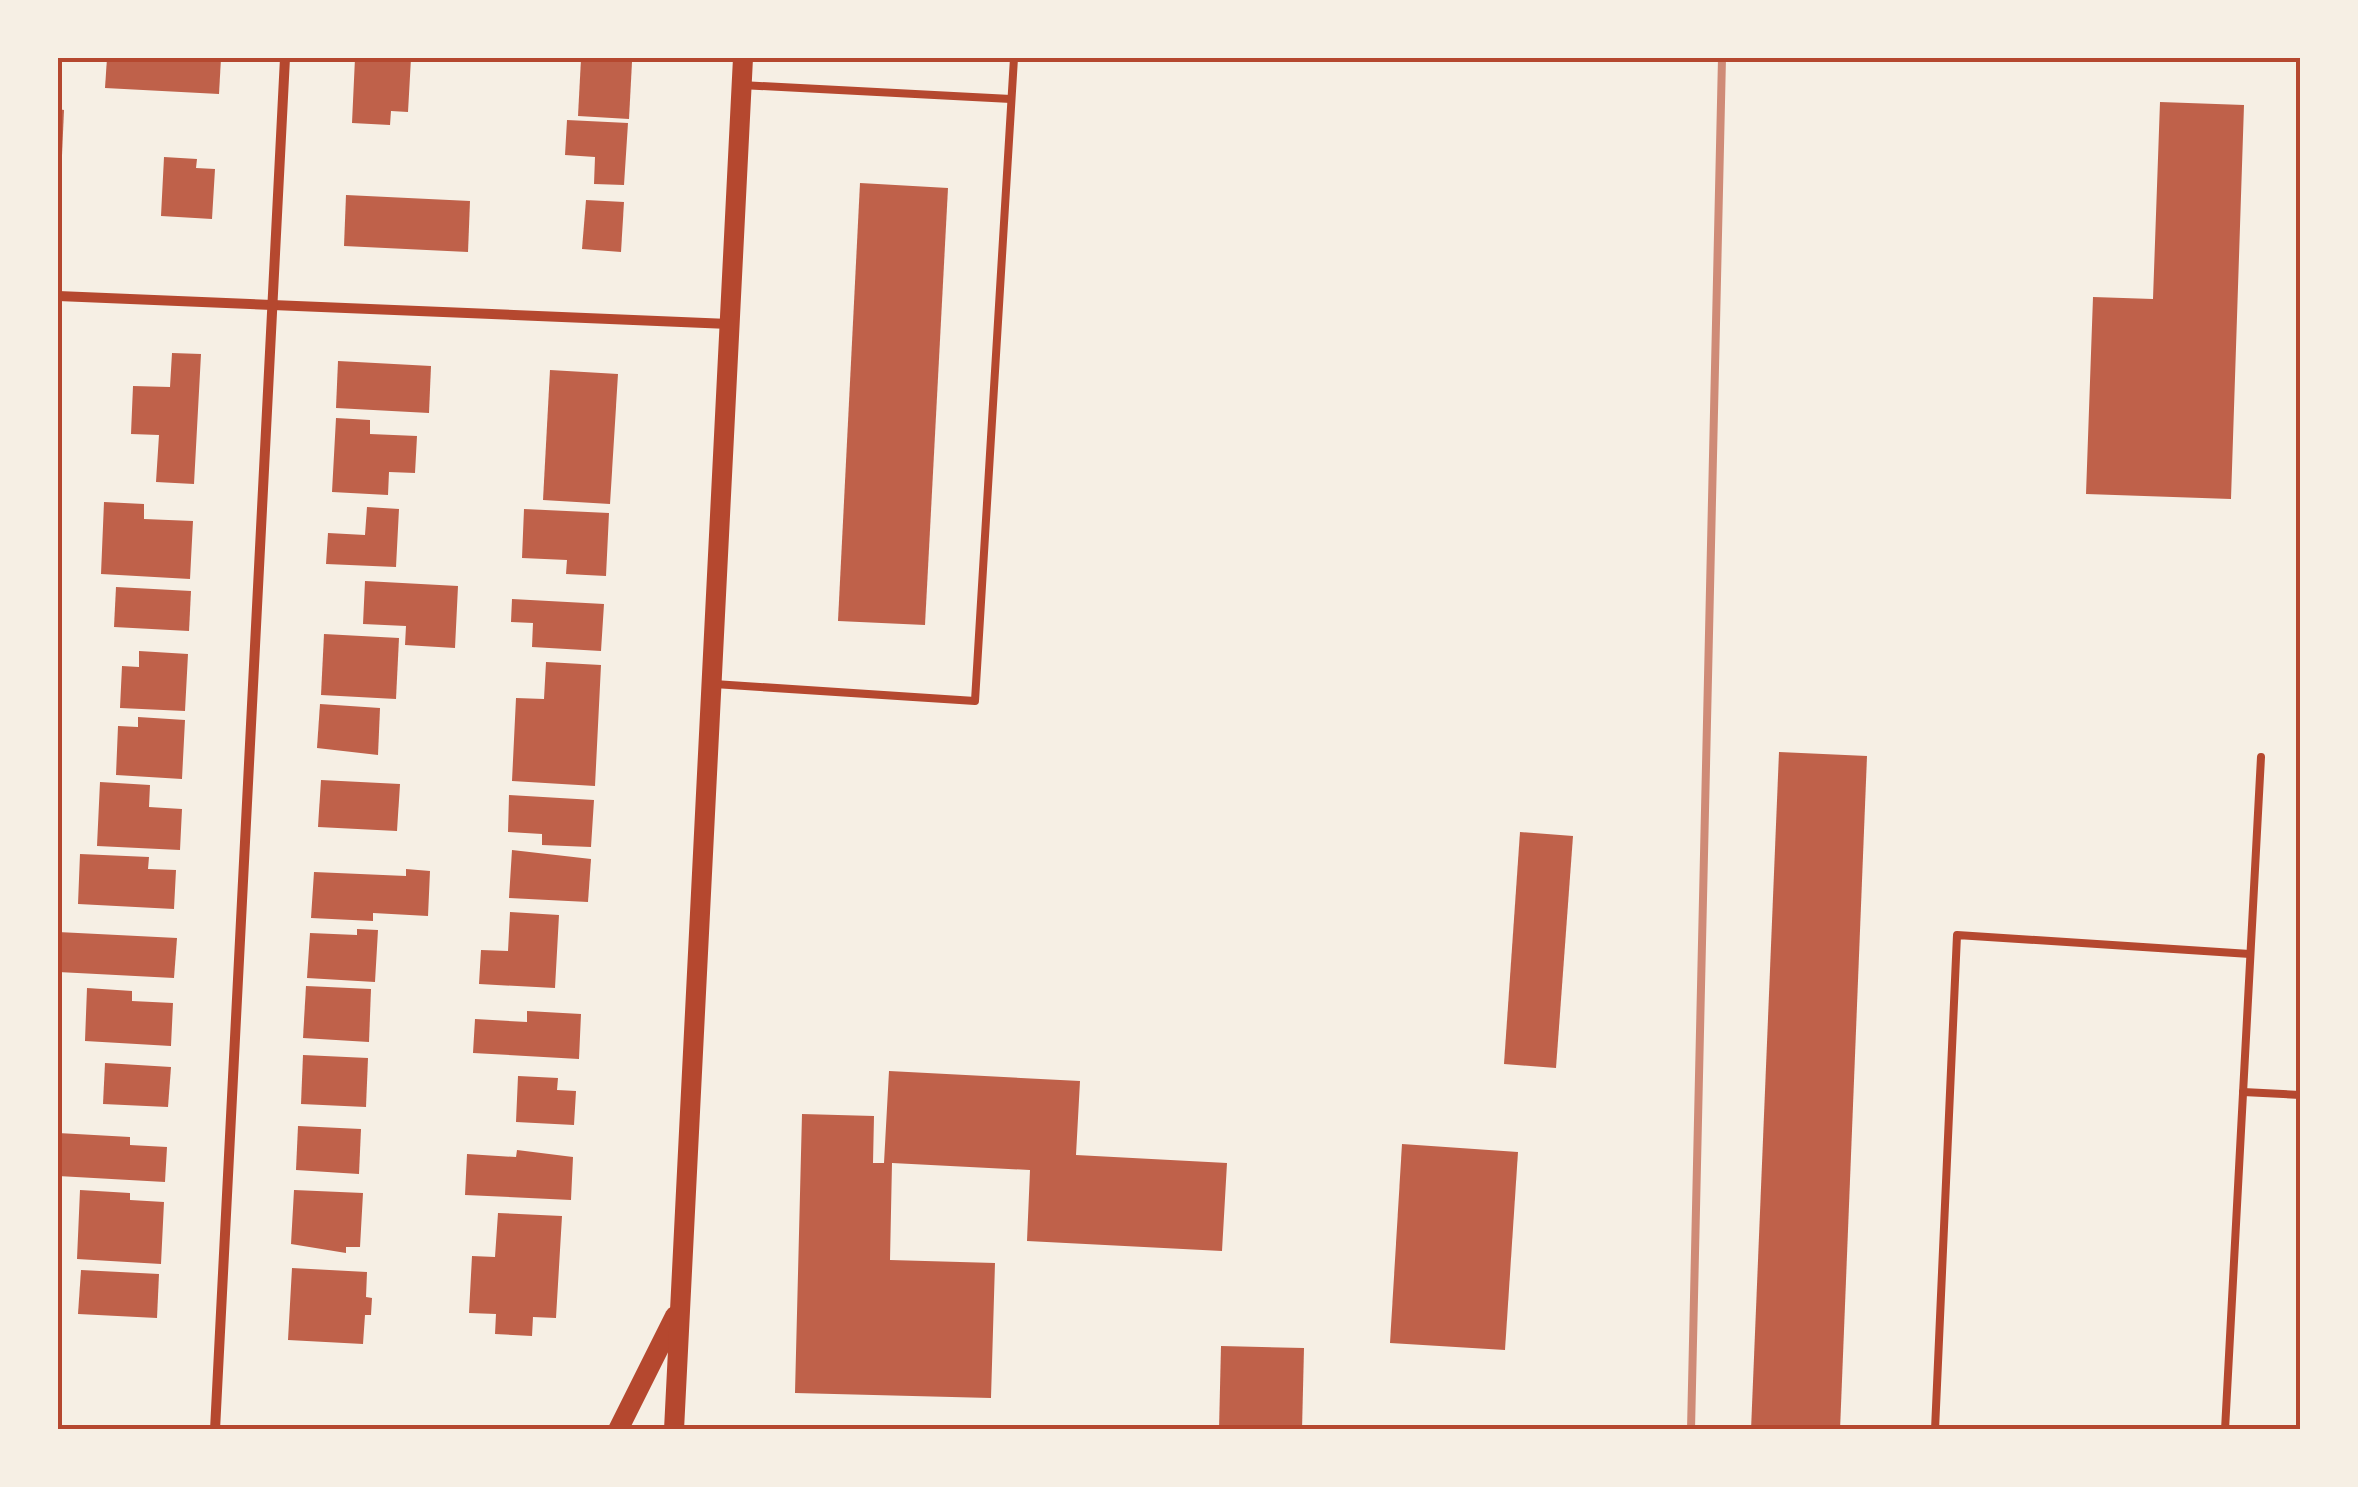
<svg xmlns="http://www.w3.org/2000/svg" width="2358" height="1487" font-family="'Roboto Condensed',sans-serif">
  <rect width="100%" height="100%" fill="#f6efe4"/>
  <g fill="#bf614a">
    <polygon points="107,58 221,58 219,94 105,88"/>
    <polygon points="355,58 411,58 408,112 391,111 390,125 352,123"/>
    <polygon points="581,59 632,62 629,119 578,116"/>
    <polygon points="2160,102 2244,105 2231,499 2086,494 2093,297 2153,299"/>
    <polygon points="58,109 64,110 61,178 58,178"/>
    <polygon points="567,120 628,123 624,185 594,184 595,157 565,155"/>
    <polygon points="164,157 197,159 196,168 215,169 212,219 161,216"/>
    <polygon points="860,183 948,188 925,625 838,621"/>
    <polygon points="346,195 470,201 468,252 344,246"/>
    <polygon points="586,200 624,202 621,252 582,249"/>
    <polygon points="172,353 201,354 194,484 156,482 159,435 131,434 133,386 170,387"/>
    <polygon points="338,361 431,366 429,413 336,408"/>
    <polygon points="550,370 618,374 610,504 543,500"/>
    <polygon points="336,418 370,420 370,434 417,436 415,473 389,472 388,495 332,492"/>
    <polygon points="104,502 144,504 144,519 193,521 190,579 101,574"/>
    <polygon points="367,507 399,509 396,567 326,564 328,533 365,535"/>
    <polygon points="524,509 609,513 606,576 566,574 567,560 522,558"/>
    <polygon points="365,581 458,586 455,648 405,645 406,626 363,624"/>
    <polygon points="116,587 191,591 189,631 114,627"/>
    <polygon points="512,599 604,604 601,651 532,647 533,623 511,622"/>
    <polygon points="324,634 399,638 396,699 321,695"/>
    <polygon points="139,651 188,654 185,711 120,708 122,666 139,667"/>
    <polygon points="546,662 601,665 595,786 512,781 516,698 544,699"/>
    <polygon points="320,704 380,708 378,755 317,748"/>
    <polygon points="138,717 185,720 182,779 116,775 118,726 138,727"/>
    <polygon points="1779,752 1867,756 1840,1430 1751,1430"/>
    <polygon points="321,780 400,784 397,831 318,827"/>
    <polygon points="100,782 150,785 149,807 182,809 180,850 97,846"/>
    <polygon points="509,795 594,800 591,847 542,845 542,834 508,832"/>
    <polygon points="1520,832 1573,836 1556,1068 1504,1064"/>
    <polygon points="512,850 591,859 588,902 509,898"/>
    <polygon points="80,854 149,857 148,869 176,870 174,909 78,904"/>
    <polygon points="406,869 430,871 428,916 373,913 373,921 311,918 314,872 406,876"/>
    <polygon points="510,912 559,915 555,988 479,984 481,950 508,951"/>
    <polygon points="357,929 378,930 375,982 307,978 310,933 357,935"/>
    <polygon points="58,932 177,938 174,978 58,972"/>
    <polygon points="306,986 371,989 369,1042 303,1038"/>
    <polygon points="87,988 132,991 132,1001 173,1003 171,1046 85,1041"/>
    <polygon points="527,1011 581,1014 579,1059 473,1053 475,1019 527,1022"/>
    <polygon points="303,1055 368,1058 366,1107 301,1104"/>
    <polygon points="105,1063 171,1067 168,1107 103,1104"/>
    <polygon points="889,1071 1080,1081 1076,1155 1227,1163 1222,1251 1027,1241 1030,1170 892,1163 890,1260 995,1263 991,1398 795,1393 802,1114 874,1116 873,1163 884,1163"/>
    <polygon points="518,1076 558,1078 557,1090 576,1091 574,1125 516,1122"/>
    <polygon points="298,1126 361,1129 359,1174 296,1170"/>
    <polygon points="58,1133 130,1137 130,1145 167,1147 165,1182 58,1176"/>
    <polygon points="1402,1144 1518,1152 1505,1350 1390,1343"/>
    <polygon points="517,1150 573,1157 571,1200 465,1195 467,1154 516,1157"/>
    <polygon points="80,1190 130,1193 130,1200 164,1202 161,1264 77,1259"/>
    <polygon points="294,1190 363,1193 360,1247 346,1247 346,1253 291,1244"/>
    <polygon points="498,1213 562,1216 556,1318 533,1317 532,1336 495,1334 496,1314 469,1313 472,1256 495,1257"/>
    <polygon points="292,1268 367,1272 366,1297 372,1298 371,1315 365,1315 363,1344 288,1340"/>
    <polygon points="81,1270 159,1274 157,1318 78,1314"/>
    <polygon points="1221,1346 1304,1348 1302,1430 1219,1430"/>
  </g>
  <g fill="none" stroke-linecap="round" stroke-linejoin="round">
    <g stroke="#b5482f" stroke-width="8">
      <polyline points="741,85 1011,99"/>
      <polyline points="714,684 975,701 1014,58"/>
      <polyline points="2243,1092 2300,1095"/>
      <polyline points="1935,1430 1957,935 2250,954"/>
      <polyline points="2225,1430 2261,757"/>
    </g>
    <g stroke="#b5482f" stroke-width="10">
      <polyline points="58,296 729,324"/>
      <polyline points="215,1430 285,58"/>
    </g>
    <g stroke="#b5482f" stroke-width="20">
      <polyline points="618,1430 675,1316"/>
      <polyline points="674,1430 743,58"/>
    </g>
    <polyline stroke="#cf8b77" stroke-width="8" points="1691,1430 1722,58"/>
  </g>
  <rect width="2358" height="1487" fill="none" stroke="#f6efe4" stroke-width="120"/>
  <rect x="60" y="60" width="2238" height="1367" fill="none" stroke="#b5482f" stroke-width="4"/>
</svg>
